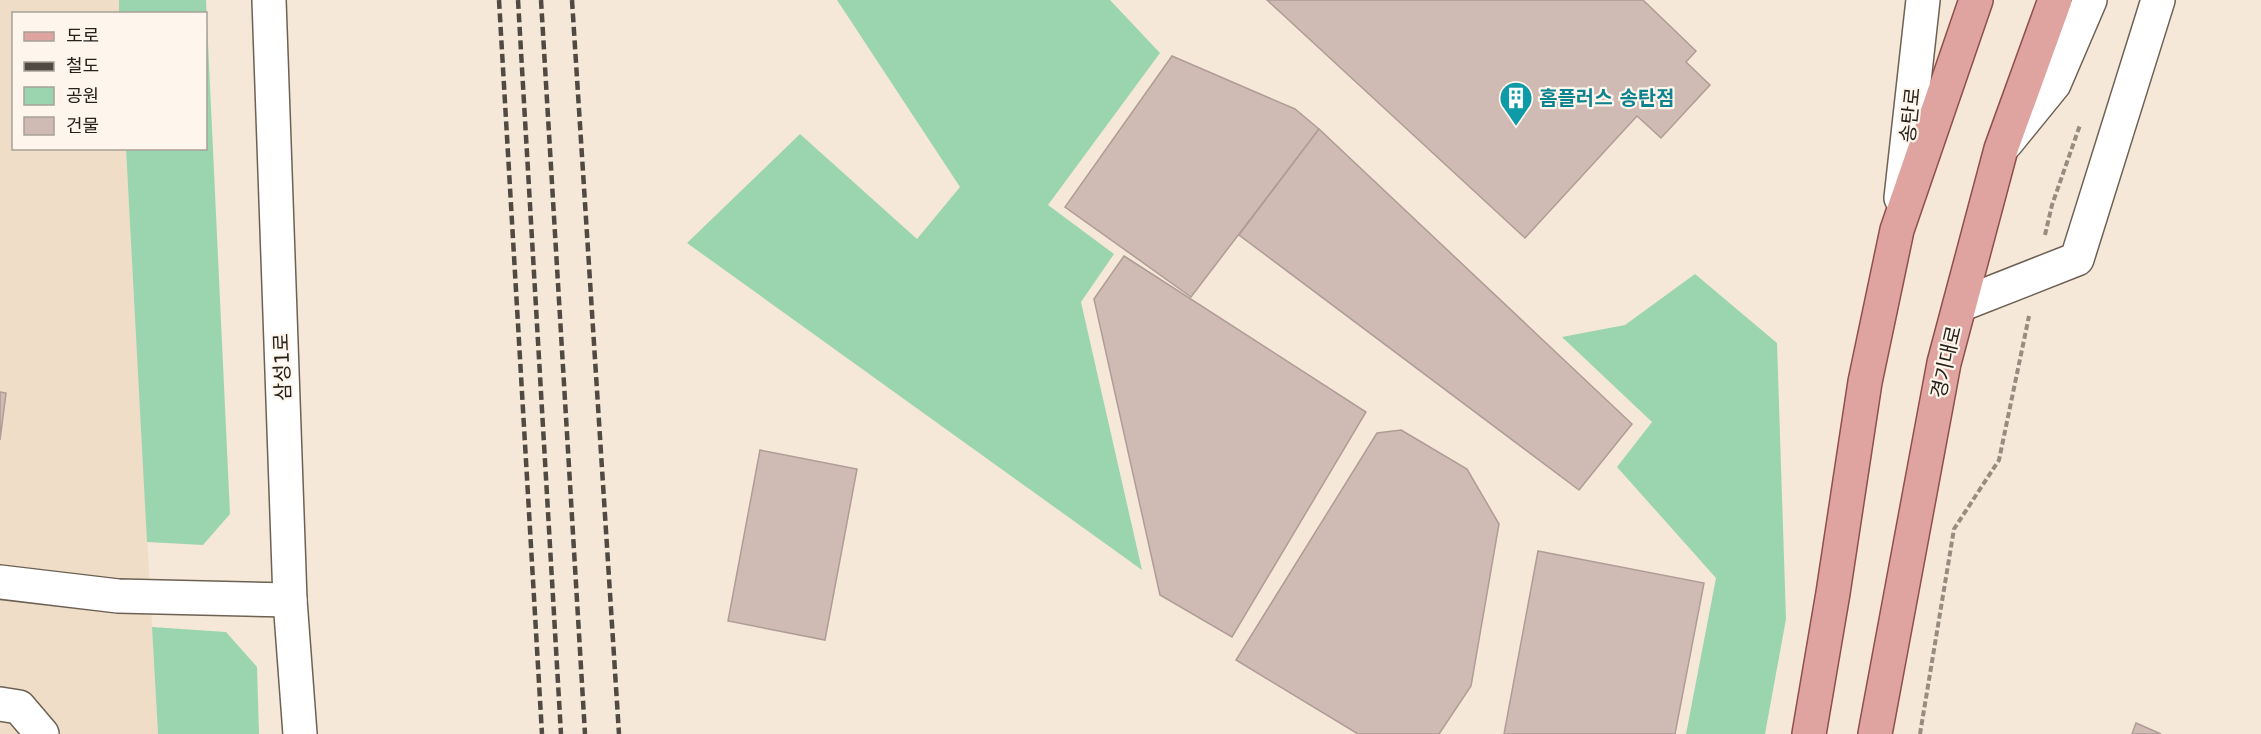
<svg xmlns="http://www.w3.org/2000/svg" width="2261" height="734" font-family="'DejaVu Sans','Noto Sans KR',sans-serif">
  <rect width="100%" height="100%" fill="#f5e8d8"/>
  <polygon fill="#efddc7" points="0,0 119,0 119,13 14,14 14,148 126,149 158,734 0,734"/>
  <g fill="#9bd5af">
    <polygon points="119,0 206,0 230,514 203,545 147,542 126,149 206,148 206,14 119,13"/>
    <polygon points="837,0 1110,0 1160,53 1048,205 1114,254 1081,302 1142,570 687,243 800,134 917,239 960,187"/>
    <polygon points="1695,274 1777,343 1786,619 1765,734 1686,734 1716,578 1617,467 1652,422 1562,337 1625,325"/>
    <polygon points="152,627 226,632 257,667 259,734 158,734"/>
  </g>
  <g fill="#cfbab4" stroke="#b09c96" stroke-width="1.5">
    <polygon points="1267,0 1643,0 1696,51 1686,62 1710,85 1661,138 1637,116 1525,238"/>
    <polygon points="1172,56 1295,109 1319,129 1191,297 1065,207"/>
    <polygon points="1319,129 1632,424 1579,490 1239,235"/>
    <polygon points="1124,256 1366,412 1232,637 1160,595 1094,299"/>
    <polygon points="0,392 6,393 0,440"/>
    <polygon points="1401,430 1467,469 1499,524 1471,686 1439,734 1358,734 1236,660 1377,433"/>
    <polygon points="760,450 857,469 825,640 728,621"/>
    <polygon points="1538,551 1704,583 1675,734 1504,734"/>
    <polygon points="2136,723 2161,734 2132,734"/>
  </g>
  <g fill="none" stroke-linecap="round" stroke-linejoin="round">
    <g stroke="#6d6154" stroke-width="36">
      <g id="street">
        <polyline points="1960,305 2077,259 2158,0"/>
        <polyline points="0,582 118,596 290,600"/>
        <polyline points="0,704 19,707 42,734"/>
      </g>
    </g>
    <g stroke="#6d6154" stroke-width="36">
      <g id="secondary">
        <polyline points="269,0 290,600 300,734"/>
        <polyline points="2006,143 2054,84 2090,0"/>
        <polyline points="1901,198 1923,0"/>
      </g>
    </g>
    <g stroke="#904f48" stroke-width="36">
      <g id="primary">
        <polyline points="1809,734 1833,593 1865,382 1897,230 1976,0"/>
        <polyline points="1875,734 1944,363 2001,149 2055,0"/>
      </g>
    </g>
    <g stroke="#968c81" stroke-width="4" stroke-dasharray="6 3" stroke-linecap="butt">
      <polyline points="2045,235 2052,205 2080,125"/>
      <polyline points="1920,734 1954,529 1999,460 2029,316"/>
    </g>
    <use href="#street" stroke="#fff" stroke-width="33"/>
    <use href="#secondary" stroke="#fff" stroke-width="33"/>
    <use href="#primary" stroke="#dfa4a0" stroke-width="33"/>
    <g stroke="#514a42" stroke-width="4.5" stroke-dasharray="9 4.5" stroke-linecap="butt">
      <polyline points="499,0 542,734"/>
      <polyline points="518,0 561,734"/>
      <polyline points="541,0 585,734"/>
      <polyline points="572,0 619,734"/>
    </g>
  </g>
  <defs>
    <g id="building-pin" transform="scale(1.725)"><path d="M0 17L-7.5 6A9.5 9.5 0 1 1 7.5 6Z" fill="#0f9aa8" stroke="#fef6ec"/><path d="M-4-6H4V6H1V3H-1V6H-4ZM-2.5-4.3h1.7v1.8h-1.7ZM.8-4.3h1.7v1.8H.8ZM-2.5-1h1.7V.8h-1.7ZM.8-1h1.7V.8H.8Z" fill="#fff"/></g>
  </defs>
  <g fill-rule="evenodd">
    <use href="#building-pin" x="1516" y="98"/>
  </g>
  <g text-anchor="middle" stroke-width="4.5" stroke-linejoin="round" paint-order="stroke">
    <g font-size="20" font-weight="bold" fill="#0d838f" stroke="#fef6ec" text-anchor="start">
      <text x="1539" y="105">홈플러스 송탄점</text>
    </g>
    <g font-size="20" fill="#26211b" stroke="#fef6ec">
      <text transform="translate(1910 115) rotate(-84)" y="7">송탄로</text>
      <text transform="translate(1946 362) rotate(-77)" y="7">경기대로</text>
      <text transform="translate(282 367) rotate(-92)" y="7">삼성1로</text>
    </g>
  </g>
  <rect x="12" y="12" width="195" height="138" fill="#fef6ec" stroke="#a8a198" stroke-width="1.5"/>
  <rect x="24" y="32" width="30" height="9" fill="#dfa4a0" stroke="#a8a198" stroke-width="1.5"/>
  <text x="66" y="42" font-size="18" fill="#26211b">도로</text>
  <rect x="24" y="62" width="30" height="9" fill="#514a42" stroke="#a8a198" stroke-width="1.5"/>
  <text x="66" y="72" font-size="18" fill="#26211b">철도</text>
  <rect x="24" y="87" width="30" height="18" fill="#9bd5af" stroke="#a8a198" stroke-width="1.5"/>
  <text x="66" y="102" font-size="18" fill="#26211b">공원</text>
  <rect x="24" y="117" width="30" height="18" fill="#cfbab4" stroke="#a8a198" stroke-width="1.5"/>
  <text x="66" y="132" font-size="18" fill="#26211b">건물</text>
</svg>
